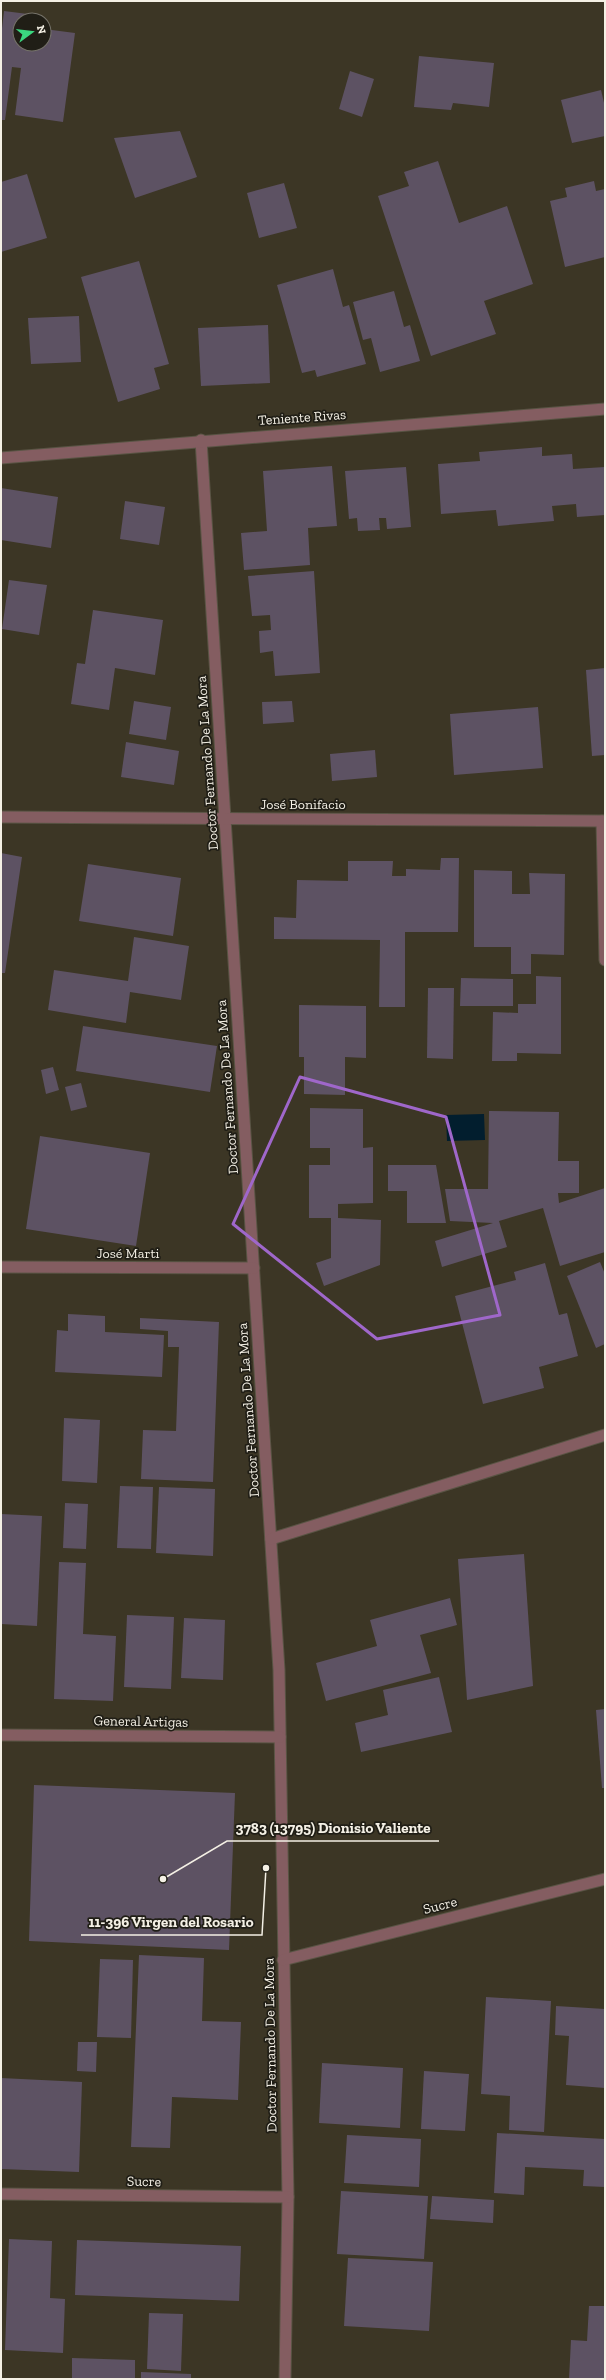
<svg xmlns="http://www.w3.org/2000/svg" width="606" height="2380" font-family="'Zilla Slab',serif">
  <rect width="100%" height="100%" fill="#3c3625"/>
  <polygon fill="#021e2e" points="484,1114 485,1140 447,1141 446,1115"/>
  <g fill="#5d5263">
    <polygon points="4,11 28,14 27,20 20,20 20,44 44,44 44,29 75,33 63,122 15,115 21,68 12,67 5,120 1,120 1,37"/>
    <polygon points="419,56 494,63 489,107 453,103 451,110 414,107"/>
    <polygon points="350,71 374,79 362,117 339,109"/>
    <polygon points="601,90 605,107 605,136 572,143 561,100"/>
    <polygon points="180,131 197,177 135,198 114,138"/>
    <polygon points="438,161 459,223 507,206 533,284 484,301 496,334 431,356 378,196 409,186 404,172"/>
    <polygon points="27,174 47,238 1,252 1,182"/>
    <polygon points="594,181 596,191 605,189 605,257 565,267 550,201 567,197 565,188"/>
    <polygon points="284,183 297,228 259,238 247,193"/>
    <polygon points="139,261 169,364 154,368 160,389 118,402 81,277"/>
    <polygon points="333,269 343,307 349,305 366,364 317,377 315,370 302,373 277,285"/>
    <polygon points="394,291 404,327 410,325 420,361 380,372 371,338 363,340 353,302"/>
    <polygon points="79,316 81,362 31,364 28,318"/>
    <polygon points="268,325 270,383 201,386 198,328"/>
    <polygon points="542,447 542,456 572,454 573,469 605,467 605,515 577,517 576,504 552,506 554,521 498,526 496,510 441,514 438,464 480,461 479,452"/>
    <polygon points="332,466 337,526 308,528 310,565 244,570 241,533 267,531 263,471"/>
    <polygon points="406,467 411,527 387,529 386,518 379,518 380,530 358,531 357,518 349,519 345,471"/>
    <polygon points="1,488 58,497 51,548 1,540"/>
    <polygon points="125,501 165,507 159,545 120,539"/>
    <polygon points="314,571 320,673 275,676 273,651 260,653 259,631 271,630 270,615 252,616 248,576"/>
    <polygon points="9,580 47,585 39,635 2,629"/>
    <polygon points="93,610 163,620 155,675 115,668 109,710 71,704 77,663 85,664"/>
    <polygon points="605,668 605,755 592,756 586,670"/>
    <polygon points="134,701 171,707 166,740 129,734"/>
    <polygon points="292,701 294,722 263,724 262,702"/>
    <polygon points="538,707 543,768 454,775 450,714"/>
    <polygon points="126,742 179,751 174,785 121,777"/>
    <polygon points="375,750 377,777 332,781 330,754"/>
    <polygon points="1,853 22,857 5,973 1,973"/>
    <polygon points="441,858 459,858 458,932 405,932 405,1007 379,1007 380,940 274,939 274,917 296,918 297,880 348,881 348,861 393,861 392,876 406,876 406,869 440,870"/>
    <polygon points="88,864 181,878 173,936 79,921"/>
    <polygon points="474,870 512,871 512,894 530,894 529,873 565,874 564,955 531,954 531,974 511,974 511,947 474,947"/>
    <polygon points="134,937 189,946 181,1000 130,992 126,1023 48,1010 54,970 128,981"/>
    <polygon points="536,976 561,977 561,1054 517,1053 517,1061 492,1061 493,1012 518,1013 518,1004 536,1004"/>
    <polygon points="461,978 513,979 513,1006 460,1006"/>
    <polygon points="428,988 454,988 453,1059 427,1058"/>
    <polygon points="299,1005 366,1006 366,1058 345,1057 345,1095 304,1094 304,1057 299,1057"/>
    <polygon points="83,1026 217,1046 210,1092 76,1071"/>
    <polygon points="53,1067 59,1090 46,1094 41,1070"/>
    <polygon points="81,1083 87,1107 71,1111 65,1087"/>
    <polygon points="310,1108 363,1109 363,1148 373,1147 373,1203 338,1204 338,1218 381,1220 380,1265 324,1286 316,1263 331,1258 331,1218 309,1218 309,1165 330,1165 330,1148 310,1148"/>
    <polygon points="489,1111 559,1112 558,1161 579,1161 579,1193 558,1193 559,1203 605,1188 605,1252 560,1266 543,1208 499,1221 507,1247 442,1267 435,1241 493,1223 450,1221 445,1189 488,1189"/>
    <polygon points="40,1136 150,1153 136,1246 26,1229"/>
    <polygon points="388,1165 436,1165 446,1223 407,1223 407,1191 388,1191"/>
    <polygon points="600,1262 605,1274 605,1344 596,1348 567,1276"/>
    <polygon points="545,1263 559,1315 567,1313 578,1356 539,1367 544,1388 483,1404 455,1296 516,1280 514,1272"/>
    <polygon points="68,1314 105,1316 105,1332 164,1335 162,1377 55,1372 57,1330 68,1331"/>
    <polygon points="140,1318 219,1322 213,1482 141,1479 143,1430 176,1431 179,1347 168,1347 168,1331 140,1329"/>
    <polygon points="64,1418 100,1420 97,1483 62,1481"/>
    <polygon points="120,1486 153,1487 151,1549 117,1548"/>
    <polygon points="159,1487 215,1489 213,1556 156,1553"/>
    <polygon points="65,1503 88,1504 86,1549 63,1548"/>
    <polygon points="1,1514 42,1516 37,1626 1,1624"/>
    <polygon points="524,1554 533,1686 467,1700 458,1559"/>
    <polygon points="59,1562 86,1563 83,1634 116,1636 113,1701 54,1699"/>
    <polygon points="450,1598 457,1625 420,1635 431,1673 326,1701 316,1663 377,1646 370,1620"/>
    <polygon points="127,1615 174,1617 171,1689 124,1687"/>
    <polygon points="184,1618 225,1620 223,1680 181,1678"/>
    <polygon points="439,1677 452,1732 361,1752 355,1723 388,1715 383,1690"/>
    <polygon points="605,1709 605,1788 602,1788 596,1710"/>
    <polygon points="34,1785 235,1793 229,1950 29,1941"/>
    <polygon points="139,1955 204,1958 202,2021 241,2022 238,2100 172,2097 170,2148 131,2147"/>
    <polygon points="100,1959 133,1960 131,2038 97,2037"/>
    <polygon points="486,1997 551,2001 544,2132 509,2130 510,2096 481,2094"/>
    <polygon points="556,2006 605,2009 605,2088 566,2085 569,2036 555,2035"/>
    <polygon points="78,2042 97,2042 96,2072 77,2071"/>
    <polygon points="322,2063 403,2068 400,2128 319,2123"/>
    <polygon points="424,2071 469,2074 465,2131 421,2129"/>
    <polygon points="1,2078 82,2082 79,2172 1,2169"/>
    <polygon points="497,2133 605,2139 605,2187 583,2186 584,2170 525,2167 524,2195 494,2193"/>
    <polygon points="347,2135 421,2139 419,2187 344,2183"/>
    <polygon points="341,2191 428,2196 424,2259 337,2254"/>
    <polygon points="432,2196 494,2200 493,2223 430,2219"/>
    <polygon points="9,2239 52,2241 50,2298 65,2299 63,2353 5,2350"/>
    <polygon points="77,2240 241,2246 239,2301 75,2295"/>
    <polygon points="348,2258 433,2262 429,2331 344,2326"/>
    <polygon points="589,2306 605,2306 605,2379 569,2379 571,2340 587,2341"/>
    <polygon points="149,2313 183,2314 181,2371 147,2369"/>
    <polygon points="72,2358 135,2360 135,2379 72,2379"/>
    <polygon points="141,2372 191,2374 191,2379 141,2379"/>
  </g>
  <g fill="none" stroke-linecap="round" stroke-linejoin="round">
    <g stroke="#595444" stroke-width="13">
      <polyline id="service" points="602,821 605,960"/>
    </g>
    <g stroke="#595444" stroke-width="13">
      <g id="minor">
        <polyline points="201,440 279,1670 288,2197 285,2379"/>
        <polyline points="1,458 605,409"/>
        <polyline points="1,817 605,821"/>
        <polyline points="1,1267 254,1268"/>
        <polyline points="271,1539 605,1435"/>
        <polyline points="1,1735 280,1737"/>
        <polyline points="283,1960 605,1879"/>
        <polyline points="1,2194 288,2197"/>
      </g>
    </g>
    <use href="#service" stroke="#845d61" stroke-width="11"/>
    <use href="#minor" stroke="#845d61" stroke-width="11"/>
  </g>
  <path fill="none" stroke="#9f67ca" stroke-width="3" stroke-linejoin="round" d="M300 1077 446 1117 500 1315 377 1339 233 1224Z"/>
  <g text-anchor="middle" stroke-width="3.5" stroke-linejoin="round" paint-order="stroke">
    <g font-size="14" fill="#f4f0e5" stroke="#201e16">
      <text transform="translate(302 417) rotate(-4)" y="5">Teniente Rivas</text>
      <text transform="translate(207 763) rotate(-94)" y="5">Doctor Fernando De La Mora</text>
      <text x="303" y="809">José Bonifacio</text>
      <text transform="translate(227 1087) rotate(-94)" y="5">Doctor Fernando De La Mora</text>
      <text x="128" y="1258">José Marti</text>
      <text transform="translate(248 1410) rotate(-94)" y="5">Doctor Fernando De La Mora</text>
      <text transform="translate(141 1721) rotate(1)" y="5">General Artigas</text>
      <text transform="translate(440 1905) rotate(-14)" y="5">Sucre</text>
      <text transform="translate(270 2045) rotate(-91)" y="5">Doctor Fernando De La Mora</text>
      <text transform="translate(144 2181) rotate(1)" y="5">Sucre</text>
    </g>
  </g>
  <path fill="none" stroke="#f4f0e5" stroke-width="1.5" d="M163 1879L227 1841H439M266 1868L262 1935H81"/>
  <g fill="#f4f0e5" stroke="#201e16" stroke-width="1.5">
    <circle cx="163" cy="1879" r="4"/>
    <circle cx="266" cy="1868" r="4"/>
  </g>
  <g font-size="15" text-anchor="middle" font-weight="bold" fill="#f4f0e5" stroke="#201e16" stroke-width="3.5" stroke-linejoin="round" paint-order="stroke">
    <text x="333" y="1833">3783 (13795) Dionisio Valiente</text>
    <text x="171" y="1927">11-396 Virgen del Rosario</text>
  </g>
  <rect width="606" height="2380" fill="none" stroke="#f4f0e5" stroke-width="4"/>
  <g transform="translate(32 32) rotate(75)"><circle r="19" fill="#201e16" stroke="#757269"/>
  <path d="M0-3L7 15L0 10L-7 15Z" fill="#3bd77f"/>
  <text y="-6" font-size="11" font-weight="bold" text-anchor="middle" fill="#f4f0e5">N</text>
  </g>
</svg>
